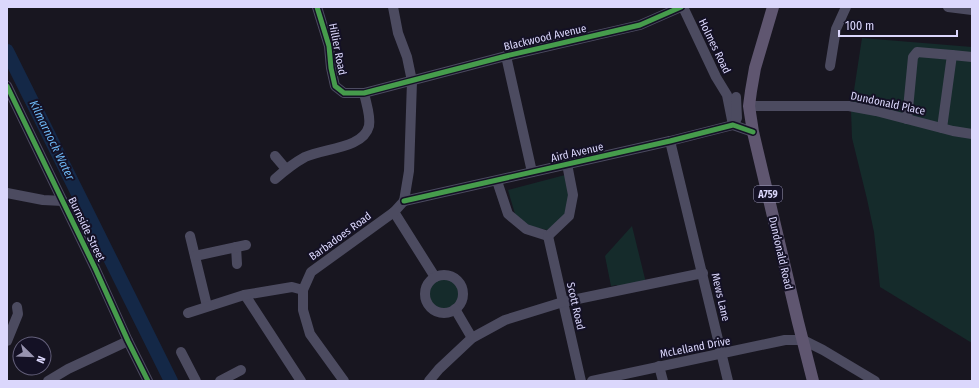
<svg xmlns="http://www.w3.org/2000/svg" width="979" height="388" font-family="'Fira Sans Condensed',sans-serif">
  <rect width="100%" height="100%" fill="#181620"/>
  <g fill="#152b2b">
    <polygon points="862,38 972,47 972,343 880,287 874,232 867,199 852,138 851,110"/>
    <polygon points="565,175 570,204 563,219 547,230 529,226 515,214 508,190"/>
    <polygon points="632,226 646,283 618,290 617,285 611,286 605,256"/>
    <circle cx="444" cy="294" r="15"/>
  </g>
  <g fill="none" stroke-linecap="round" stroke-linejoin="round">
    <polyline stroke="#142847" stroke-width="14" points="7,51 171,381"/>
    <g stroke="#4c4b60" stroke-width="10">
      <polyline points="317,7 329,46 331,68 335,86 344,93 364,93 506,56 640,25 681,7"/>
      <polyline points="393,7 398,33 407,57 412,81 409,171 404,201"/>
      <polyline points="683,7 716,77 727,95 733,125"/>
      <polyline points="948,7 972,10"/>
      <polyline points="506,56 532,172"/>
      <polyline points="830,66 836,29 846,7"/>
      <polyline points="7,86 95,268 128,341 148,381"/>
      <polyline points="749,106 849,106 876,111 953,131 972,134"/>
      <polyline points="907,119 913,57 917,52 952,55"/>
      <polyline points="735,122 737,118 736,97"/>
      <polyline points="942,128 952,55 972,57"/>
      <polyline points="670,141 728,381"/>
      <polyline points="275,156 286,169"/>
      <path d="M275 179C284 171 294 163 305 157 324 148 363 149 369 126 371 116 366 103 364 93"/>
      <polyline points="497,181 508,214 526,229 548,236 569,216 573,195 567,164"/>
      <polyline points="7,193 43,200 63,201"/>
      <polyline points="404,201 670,141 733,125 753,132"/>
      <polyline points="394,212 435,277"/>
      <polyline points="190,236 207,306"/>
      <polyline points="548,236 581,381"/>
      <polyline points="236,247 237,264"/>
      <polyline points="195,256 246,245"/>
      <circle cx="444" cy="294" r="19"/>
      <polyline points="245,295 301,381"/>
      <polyline points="455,309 472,338"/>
      <polyline points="188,313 244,295 292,287 303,290"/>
      <polyline points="7,341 18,314 17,307"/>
      <polyline points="181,352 196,381"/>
      <polyline points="659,366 663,381"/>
      <polyline points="48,381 68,369 128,341"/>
      <polyline points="220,381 241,370"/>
      <polyline points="344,381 310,334 303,310 303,290 311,272 394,212 404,201"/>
      <polyline points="429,381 439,369 472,338 505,320 563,302 703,273"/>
      <polyline points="592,381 785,340 803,340 823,350 875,381"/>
    </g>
    <polyline stroke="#5f5670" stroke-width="12" points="773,7 755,68 751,91 749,106 753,132 798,322 813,381"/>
    <g stroke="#141125" stroke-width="8">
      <g id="cycleway">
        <polyline points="317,7 329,46 331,68 335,86 344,93 364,93 506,56 640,25 681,7"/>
        <polyline points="7,86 95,268 128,341 148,381"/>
        <polyline points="404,201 670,141 733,125 753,132"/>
      </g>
    </g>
    <use href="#cycleway" stroke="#469c4c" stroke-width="5"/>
  </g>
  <g text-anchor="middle" stroke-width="4" stroke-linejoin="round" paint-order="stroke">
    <rect fill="#141125" stroke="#9f9cbc" stroke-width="1" x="754" y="186" width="28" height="16" rx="3"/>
    <g font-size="10" font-weight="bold" fill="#dbd7fc">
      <text x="768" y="198">A759</text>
    </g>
    <g font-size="11" fill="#dbd7fc" stroke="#141125">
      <text transform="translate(545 37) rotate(-13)" y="4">Blackwood Avenue</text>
      <text transform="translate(715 46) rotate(64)" y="4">Holmes Road</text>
      <text transform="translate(338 49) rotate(79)" y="4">Hillier Road</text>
      <text transform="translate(888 103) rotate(12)" y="4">Dundonald Place</text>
      <text transform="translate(577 152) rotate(-13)" y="4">Aird Avenue</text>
      <text transform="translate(87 229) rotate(64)" y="4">Burnside Street</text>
      <text transform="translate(340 236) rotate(-36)" y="4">Barbadoes Road</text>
      <text transform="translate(781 253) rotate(77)" y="4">Dundonald Road</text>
      <text transform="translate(721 297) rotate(77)" y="4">Mews Lane</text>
      <text transform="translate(576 306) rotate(77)" y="4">Scott Road</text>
      <text transform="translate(695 347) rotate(-11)" y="4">McLelland Drive</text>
    </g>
    <g font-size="12" font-style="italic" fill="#6db7f4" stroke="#141125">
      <text transform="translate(52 140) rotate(64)" y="4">Kilmarnock Water</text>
    </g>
  </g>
  <rect width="979" height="388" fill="none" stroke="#dbd7fc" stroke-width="16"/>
  <g transform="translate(32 356) rotate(113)"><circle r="19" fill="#141125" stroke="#64607b"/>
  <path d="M0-3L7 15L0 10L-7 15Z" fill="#9793af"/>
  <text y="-6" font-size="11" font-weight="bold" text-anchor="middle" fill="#dbd7fc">N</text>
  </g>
  <path d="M839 30v6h118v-6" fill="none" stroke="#dbd7fc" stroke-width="2"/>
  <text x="845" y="30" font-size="12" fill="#dbd7fc" stroke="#141125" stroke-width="3" paint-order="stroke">100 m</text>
</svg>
